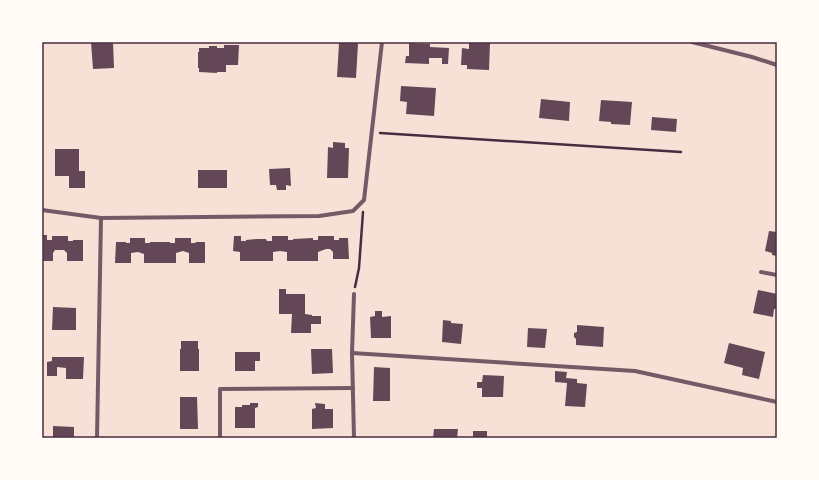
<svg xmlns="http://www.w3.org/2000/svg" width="819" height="480" font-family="'Fira Sans Condensed',sans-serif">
  <rect width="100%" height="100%" fill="#f7e1d7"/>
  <g fill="#644757">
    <polygon points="91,42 113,42 114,68 93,69"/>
    <polygon points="348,42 357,42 357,44 358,44 356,78 337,77 339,43 348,43"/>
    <polygon points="469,42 490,43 489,70 467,69 467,65 461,65 462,48 469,49"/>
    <polygon points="409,43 430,44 430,47 449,48 448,64 442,64 442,58 429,58 429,64 405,63 406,56 409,56"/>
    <polygon points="224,45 239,45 238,65 226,65 226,72 217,72 217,73 199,72 199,68 198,68 198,52 199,52 199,48 209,48 209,46 217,46 217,48 224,48"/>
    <polygon points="401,86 436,88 434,116 406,114 407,102 400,101"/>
    <polygon points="541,99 570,102 569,121 539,118"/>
    <polygon points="601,100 632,102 630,125 611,124 611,122 599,121"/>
    <polygon points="652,117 677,119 676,132 651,130"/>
    <polygon points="333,142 345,143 345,148 349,148 348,178 327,178 328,147 333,148"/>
    <polygon points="55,149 79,149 79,171 85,171 85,188 69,188 69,176 55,176"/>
    <polygon points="290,168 291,186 286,185 286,190 277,190 276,185 270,185 269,169"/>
    <rect x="198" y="170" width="29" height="18"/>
    <polygon points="769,231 777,232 777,256 772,255 772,253 765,251"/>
    <polygon points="43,235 47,235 47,240 52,240 52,236 68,236 68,241 73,241 73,240 83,240 83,261 67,261 67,253 64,250 55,250 53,253 53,261 42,261 42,238 43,238"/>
    <polygon points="234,236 241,236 241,241 246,241 246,240 257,239 266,239 267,241 272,241 272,236 288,236 288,240 293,240 293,239 313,238 313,240 318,240 318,236 334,236 334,240 339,240 339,238 348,238 349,259 333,259 333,252 330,249 326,249 318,252 318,261 287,261 287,252 280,251 273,252 273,261 240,261 240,252 233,251"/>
    <polygon points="130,238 145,238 145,243 150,243 150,242 170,242 170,243 175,243 175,238 191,238 191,243 196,243 195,242 205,242 205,263 189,263 189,253 183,251 176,253 176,263 144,263 144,254 138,252 131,253 131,263 115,263 116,242 126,242 126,243 130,243"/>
    <polygon points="279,289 286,289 286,294 305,294 305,314 312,315 312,316 321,316 321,324 311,324 311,333 291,333 292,314 279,314"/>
    <polygon points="758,290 777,294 776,303 777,303 777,309 774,309 773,317 753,313"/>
    <polygon points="53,307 76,308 76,330 52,330"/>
    <polygon points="375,311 382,311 382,317 391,316 391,338 371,338 370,317 375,316"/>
    <polygon points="443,320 451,321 451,323 463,324 461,344 442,342"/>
    <polygon points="577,325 604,327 603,347 576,345 576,339 574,337 574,333 577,332"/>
    <polygon points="528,328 547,329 545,348 527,347"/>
    <polygon points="181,341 198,341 198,349 199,349 199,371 180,371 180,349 181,349"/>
    <polygon points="729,343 765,352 759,379 742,375 743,368 724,363"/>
    <polygon points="311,349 332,349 333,373 312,374"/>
    <polygon points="235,352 260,352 260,361 255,361 255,371 235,371"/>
    <polygon points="52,357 84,357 83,379 66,379 66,368 57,367 57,376 47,376 47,362 52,361"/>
    <polygon points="374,367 390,368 390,401 373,401"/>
    <polygon points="555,371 567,372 566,378 577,379 577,383 587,384 585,407 565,406 567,383 555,382"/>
    <polygon points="483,375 504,376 503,397 482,397 482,388 477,388 477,382 482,382"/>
    <polygon points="180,397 197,397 198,429 180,429"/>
    <polygon points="250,403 258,403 258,407 255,408 255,428 235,428 235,407 242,407 242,405 250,405"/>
    <polygon points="315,403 325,404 325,409 333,409 333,428 312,429 312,409 316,408"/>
    <polygon points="53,426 74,427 74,438 53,438"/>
    <polygon points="434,429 458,429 457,438 433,438"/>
    <rect x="473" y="431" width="14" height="7"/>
  </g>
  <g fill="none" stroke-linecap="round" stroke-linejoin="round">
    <g stroke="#4a2c40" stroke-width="2.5">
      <polyline points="380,133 681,152"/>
      <polyline points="355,287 359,268 363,212"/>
    </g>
    <g stroke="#755966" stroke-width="4">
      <polyline points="692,42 752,57 777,65"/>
      <polyline points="42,210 101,218 319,216 353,211 364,200 382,42"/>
      <polyline points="761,272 777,275"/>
      <polyline points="354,294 352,353 354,438"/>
      <polyline points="352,353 635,371 777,402"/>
      <polyline points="97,438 101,218"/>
      <polyline points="220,438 220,389 353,388"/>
    </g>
  </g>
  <rect width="819" height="480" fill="none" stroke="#fffaf5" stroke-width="86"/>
  <rect x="43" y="43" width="733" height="394" fill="none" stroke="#4a2c40" stroke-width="1.5"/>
</svg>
